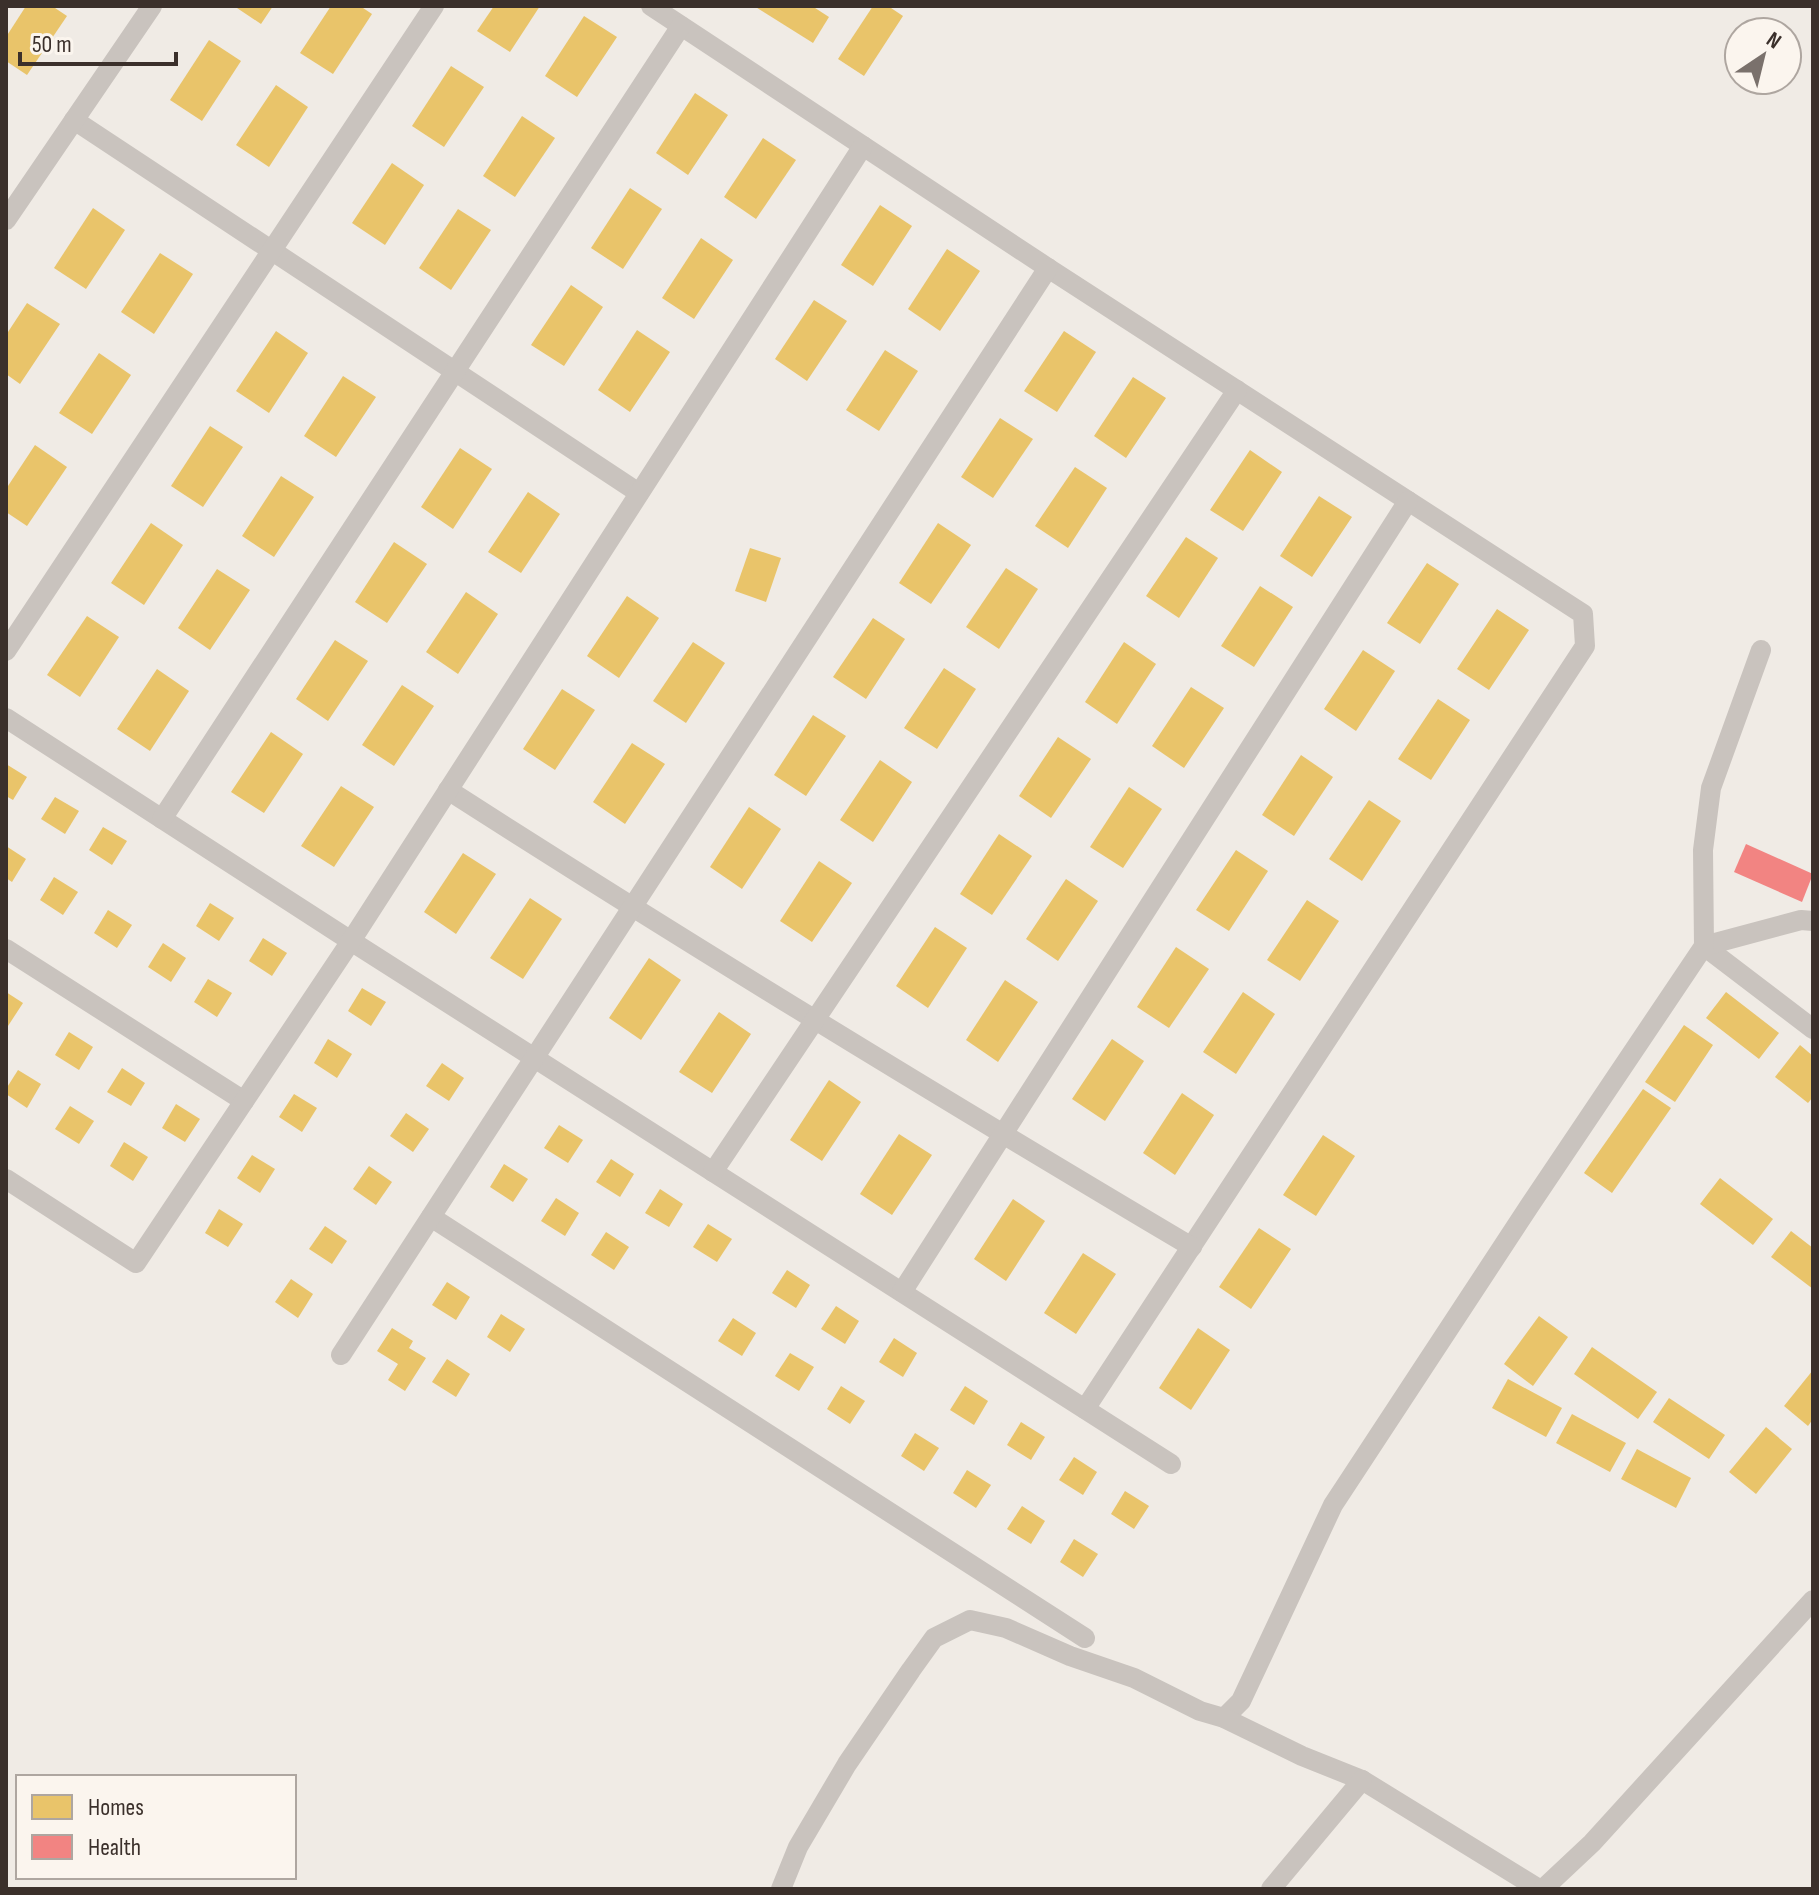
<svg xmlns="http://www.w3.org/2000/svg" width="1819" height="1895" font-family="'Sofia Sans Condensed',sans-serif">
  <rect width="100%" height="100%" fill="#f0ebe5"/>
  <g fill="#e9c46a">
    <polygon points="26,6 52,6 67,16 27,75 6,61 6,37"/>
    <polygon points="234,6 273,6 261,24"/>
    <polygon points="331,6 360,6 372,14 333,74 300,53"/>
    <polygon points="494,6 540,6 510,52 477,31"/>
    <polygon points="754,6 812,6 829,17 813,43"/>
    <polygon points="873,6 888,6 903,16 864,76 838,59"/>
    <polygon points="584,16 617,37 577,97 545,76"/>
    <polygon points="209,40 241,61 202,121 170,100"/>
    <polygon points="451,66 484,87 444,147 412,126"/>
    <polygon points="276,85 308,107 269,167 236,145"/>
    <polygon points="695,93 728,115 688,175 656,153"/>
    <polygon points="522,116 555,138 515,197 483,176"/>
    <polygon points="763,138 796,160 756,219 724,197"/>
    <polygon points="392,163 424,185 385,245 352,223"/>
    <polygon points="630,188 662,209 623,269 591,248"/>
    <polygon points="880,205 912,226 873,286 841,265"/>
    <polygon points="93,208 125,230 86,289 54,268"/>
    <polygon points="458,209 491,230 451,290 419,268"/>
    <polygon points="701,238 733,260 694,319 662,298"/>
    <polygon points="947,249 980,271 940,331 908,309"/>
    <polygon points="160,253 193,274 154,334 121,312"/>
    <polygon points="571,285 603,307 564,366 531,345"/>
    <polygon points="814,300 847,321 807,381 775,359"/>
    <polygon points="27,303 60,324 20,384 6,374 6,335"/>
    <polygon points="637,330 670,352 630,412 598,390"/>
    <polygon points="276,331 308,353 269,413 236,391"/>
    <polygon points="1064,331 1096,352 1057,412 1024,391"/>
    <polygon points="885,350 918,371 879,431 846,410"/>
    <polygon points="99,353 131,375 92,434 59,413"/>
    <polygon points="343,376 376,397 336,457 304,436"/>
    <polygon points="1133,377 1166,398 1126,458 1094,436"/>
    <polygon points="1000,418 1033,439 993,498 961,477"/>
    <polygon points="210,426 243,447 203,507 171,486"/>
    <polygon points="35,445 67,467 27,526 6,512 6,489"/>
    <polygon points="460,448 492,469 453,529 421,507"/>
    <polygon points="1250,450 1282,472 1243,531 1210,510"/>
    <polygon points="1075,467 1107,488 1068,548 1035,526"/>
    <polygon points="281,476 314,497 274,557 242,536"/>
    <polygon points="528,492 560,514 521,573 488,552"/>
    <polygon points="1319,496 1352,517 1312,577 1280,556"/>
    <polygon points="151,523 183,545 144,605 111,583"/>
    <polygon points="938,523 971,545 931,604 899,583"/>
    <polygon points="1186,537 1218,558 1179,618 1146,596"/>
    <polygon points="394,542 427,564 387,623 355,602"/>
    <polygon points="750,548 781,558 766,602 735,591"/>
    <polygon points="1427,563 1459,584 1420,644 1387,623"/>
    <polygon points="1006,568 1038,589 999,649 966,627"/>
    <polygon points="217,569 250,590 210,650 178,628"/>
    <polygon points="1260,586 1293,607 1254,667 1221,646"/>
    <polygon points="466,592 498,614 458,674 426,652"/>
    <polygon points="627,596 659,618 619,678 587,656"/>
    <polygon points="1497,609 1529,630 1489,690 1457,669"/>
    <polygon points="87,616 119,637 80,697 47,675"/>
    <polygon points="873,618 905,639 866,699 833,677"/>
    <polygon points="335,640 368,661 328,721 296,699"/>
    <polygon points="693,642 725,663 686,723 653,701"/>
    <polygon points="1124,642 1156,664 1117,724 1085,702"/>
    <polygon points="1363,650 1395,671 1356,731 1324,709"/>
    <polygon points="944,668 976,689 937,749 904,728"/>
    <polygon points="157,669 189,691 150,751 117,729"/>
    <polygon points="402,685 434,706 394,766 362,745"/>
    <polygon points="1191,687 1224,708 1184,768 1152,746"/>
    <polygon points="562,689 595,710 555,770 523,749"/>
    <polygon points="1438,699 1470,720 1431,780 1398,759"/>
    <polygon points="813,715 846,736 806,796 774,775"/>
    <polygon points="271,732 303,754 264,813 231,792"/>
    <polygon points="1058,737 1091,759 1051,818 1019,796"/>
    <polygon points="632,743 665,764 625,824 593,802"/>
    <polygon points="1301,755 1333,777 1294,836 1262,815"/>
    <polygon points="880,760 912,782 873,842 840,820"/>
    <polygon points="6,764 27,777 13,800 6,796"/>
    <polygon points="341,786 374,807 334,867 301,846"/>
    <polygon points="1129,787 1162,809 1123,868 1090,847"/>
    <polygon points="55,797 79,811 65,834 41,819"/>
    <polygon points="1369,800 1401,821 1362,881 1329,859"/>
    <polygon points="749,807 781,829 742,889 710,867"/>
    <polygon points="103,827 127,841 112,865 89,850"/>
    <polygon points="999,834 1032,856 992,915 960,894"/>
    <polygon points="6,846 26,859 12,882 6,878"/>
    <polygon points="1236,850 1268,871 1229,931 1196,910"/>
    <polygon points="463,853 496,874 456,934 424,912"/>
    <polygon points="819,861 852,883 812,942 780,921"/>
    <polygon points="54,877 78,892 63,915 40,900"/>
    <polygon points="1066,879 1098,901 1058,961 1026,939"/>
    <polygon points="530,898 562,919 523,979 490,958"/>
    <polygon points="1307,900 1339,921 1300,981 1267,960"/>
    <polygon points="210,903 234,918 219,941 196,926"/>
    <polygon points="108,910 132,925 117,948 94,933"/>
    <polygon points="935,927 967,948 928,1008 896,986"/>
    <polygon points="263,938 287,953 272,976 249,961"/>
    <polygon points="163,943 186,958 171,982 148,967"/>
    <polygon points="1176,947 1209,969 1169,1028 1137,1007"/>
    <polygon points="649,958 681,980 641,1040 609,1018"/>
    <polygon points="208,979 232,993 217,1017 194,1002"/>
    <polygon points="1005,980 1038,1002 998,1062 966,1040"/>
    <polygon points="362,988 386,1002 371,1026 348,1011"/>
    <polygon points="6,992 23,1003 8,1026 6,1025"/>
    <polygon points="1243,992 1275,1014 1236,1074 1203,1052"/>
    <polygon points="1726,992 1779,1033 1759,1059 1706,1018"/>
    <polygon points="719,1012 751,1034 712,1093 679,1072"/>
    <polygon points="1684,1025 1713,1045 1675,1102 1645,1082"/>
    <polygon points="69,1032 93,1047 79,1070 55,1055"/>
    <polygon points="328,1039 352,1054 337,1078 314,1063"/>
    <polygon points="1112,1039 1144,1061 1105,1121 1072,1099"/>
    <polygon points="1800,1045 1813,1056 1813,1097 1808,1103 1775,1077"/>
    <polygon points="442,1063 464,1078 449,1101 426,1086"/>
    <polygon points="122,1068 145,1083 131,1106 107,1092"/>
    <polygon points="18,1070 41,1084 27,1108 6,1094 6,1089"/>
    <polygon points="829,1080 861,1102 822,1161 790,1140"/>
    <polygon points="1643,1089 1671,1108 1612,1193 1584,1173"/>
    <polygon points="1182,1093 1214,1115 1175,1175 1143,1153"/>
    <polygon points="294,1094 317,1108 302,1132 279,1117"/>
    <polygon points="176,1104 200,1119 185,1142 162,1128"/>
    <polygon points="70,1106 94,1121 79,1144 55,1129"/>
    <polygon points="406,1113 429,1129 413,1152 390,1136"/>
    <polygon points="559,1125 583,1140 568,1163 544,1148"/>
    <polygon points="899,1134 932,1155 892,1215 860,1194"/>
    <polygon points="1323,1135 1355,1156 1316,1216 1283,1195"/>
    <polygon points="124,1142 148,1157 133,1181 110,1166"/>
    <polygon points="252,1155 275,1169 260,1193 237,1178"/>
    <polygon points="611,1159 634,1174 620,1197 596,1182"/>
    <polygon points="504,1164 528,1179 513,1202 490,1187"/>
    <polygon points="369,1166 392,1182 376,1205 353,1189"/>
    <polygon points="1720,1178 1773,1219 1753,1245 1700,1204"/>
    <polygon points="660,1189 683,1204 669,1227 645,1213"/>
    <polygon points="556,1198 579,1213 565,1236 541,1221"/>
    <polygon points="1013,1199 1045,1221 1006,1281 974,1259"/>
    <polygon points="219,1209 243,1224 228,1247 205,1233"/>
    <polygon points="708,1224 732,1239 717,1262 693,1247"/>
    <polygon points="325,1226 347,1241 332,1264 309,1249"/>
    <polygon points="1259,1228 1291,1249 1251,1309 1219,1287"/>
    <polygon points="1791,1231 1813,1248 1813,1289 1771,1257"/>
    <polygon points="606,1232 629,1247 614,1270 591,1255"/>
    <polygon points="1083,1253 1116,1274 1076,1334 1044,1313"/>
    <polygon points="787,1270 810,1285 796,1308 772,1293"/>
    <polygon points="291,1279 313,1294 298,1318 275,1302"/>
    <polygon points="447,1282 470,1297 456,1320 432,1305"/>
    <polygon points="836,1306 859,1321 845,1344 821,1329"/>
    <polygon points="501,1314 525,1329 510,1352 487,1337"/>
    <polygon points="1539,1316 1568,1337 1533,1386 1504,1364"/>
    <polygon points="733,1318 756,1333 742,1356 718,1341"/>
    <polygon points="392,1328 413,1341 409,1348 426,1358 405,1391 388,1380 398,1364 377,1351"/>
    <polygon points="1198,1328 1230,1350 1191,1410 1159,1388"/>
    <polygon points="894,1338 917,1353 903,1377 879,1362"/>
    <polygon points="1592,1347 1657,1392 1638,1419 1574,1374"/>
    <polygon points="790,1353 814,1367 799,1391 775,1376"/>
    <polygon points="447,1359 470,1374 456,1397 432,1382"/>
    <polygon points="1813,1370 1813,1419 1808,1426 1784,1406"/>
    <polygon points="1508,1379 1562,1408 1546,1437 1492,1408"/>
    <polygon points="841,1386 865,1401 850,1424 827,1409"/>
    <polygon points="965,1386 988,1401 974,1425 950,1410"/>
    <polygon points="1669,1398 1725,1435 1709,1459 1653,1422"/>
    <polygon points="1572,1414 1626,1443 1610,1472 1556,1443"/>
    <polygon points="1021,1422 1045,1437 1031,1460 1007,1445"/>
    <polygon points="1766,1427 1792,1449 1756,1494 1729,1472"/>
    <polygon points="915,1433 939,1448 924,1471 901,1456"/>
    <polygon points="1637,1449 1691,1478 1676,1508 1621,1479"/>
    <polygon points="1074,1457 1097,1472 1083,1495 1059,1480"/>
    <polygon points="967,1470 991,1485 976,1508 953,1493"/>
    <polygon points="1125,1491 1149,1506 1134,1529 1111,1514"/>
    <polygon points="1022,1506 1045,1521 1031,1544 1007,1529"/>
    <polygon points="1074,1539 1098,1554 1083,1577 1060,1562"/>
  </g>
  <polygon fill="#f28482" points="1746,844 1813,874 1802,902 1734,872"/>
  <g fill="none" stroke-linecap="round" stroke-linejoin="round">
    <g stroke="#c9c3be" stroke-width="20">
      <polyline points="651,6 1048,268 1583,614 1585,646 1085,1409"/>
      <polyline points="74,120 639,493"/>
      <polyline points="6,220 152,6"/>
      <polyline points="6,651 434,6"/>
      <polyline points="6,718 351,941 1171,1464"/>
      <path d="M448 790C693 947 941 1098 1192 1247"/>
      <polyline points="162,819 681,26"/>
      <polyline points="1704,946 1813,1029"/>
      <polyline points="1704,946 1801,920 1813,921"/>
      <polyline points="6,949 244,1101"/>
      <polyline points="713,1172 1237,390"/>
      <polyline points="6,1179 136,1263 351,941 863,146"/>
      <polyline points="431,1217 1085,1638"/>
      <polyline points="902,1292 1408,501"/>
      <polyline points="341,1355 1048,268"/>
      <polyline points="1224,1718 1241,1701 1333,1505 1530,1205 1704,946 1703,850 1711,788 1761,650"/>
      <polyline points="781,1889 798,1847 847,1764 911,1670 934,1638 970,1620 1006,1628 1070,1656 1134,1678 1200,1711 1224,1718 1302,1756 1362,1780 1539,1889"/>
      <polyline points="1271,1889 1362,1780"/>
      <polyline points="1543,1889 1592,1843 1813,1600"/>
    </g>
  </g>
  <rect width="1819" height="1895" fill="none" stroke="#3b302b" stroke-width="16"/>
  <rect x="16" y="1775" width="280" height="104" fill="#fbf5ee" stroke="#aea6a0" stroke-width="2"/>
  <rect x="32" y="1795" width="40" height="24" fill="#e9c46a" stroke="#aea6a0" stroke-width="2"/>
  <text x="88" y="1815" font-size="24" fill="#3b302b">Homes</text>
  <rect x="32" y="1835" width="40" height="24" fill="#f28482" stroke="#aea6a0" stroke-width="2"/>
  <text x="88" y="1855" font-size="24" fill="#3b302b">Health</text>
  <g transform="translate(1763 56) rotate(35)"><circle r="38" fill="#fbf5ee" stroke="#aea6a0" stroke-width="2"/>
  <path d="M0-6L14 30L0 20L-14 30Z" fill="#7a716c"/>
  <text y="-12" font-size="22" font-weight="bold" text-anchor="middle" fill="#3b302b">N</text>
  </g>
  <path d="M20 52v12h156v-12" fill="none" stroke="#3b302b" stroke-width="4"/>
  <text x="32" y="52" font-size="24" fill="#3b302b" stroke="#fbf5ee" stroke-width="6" paint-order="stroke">50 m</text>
</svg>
